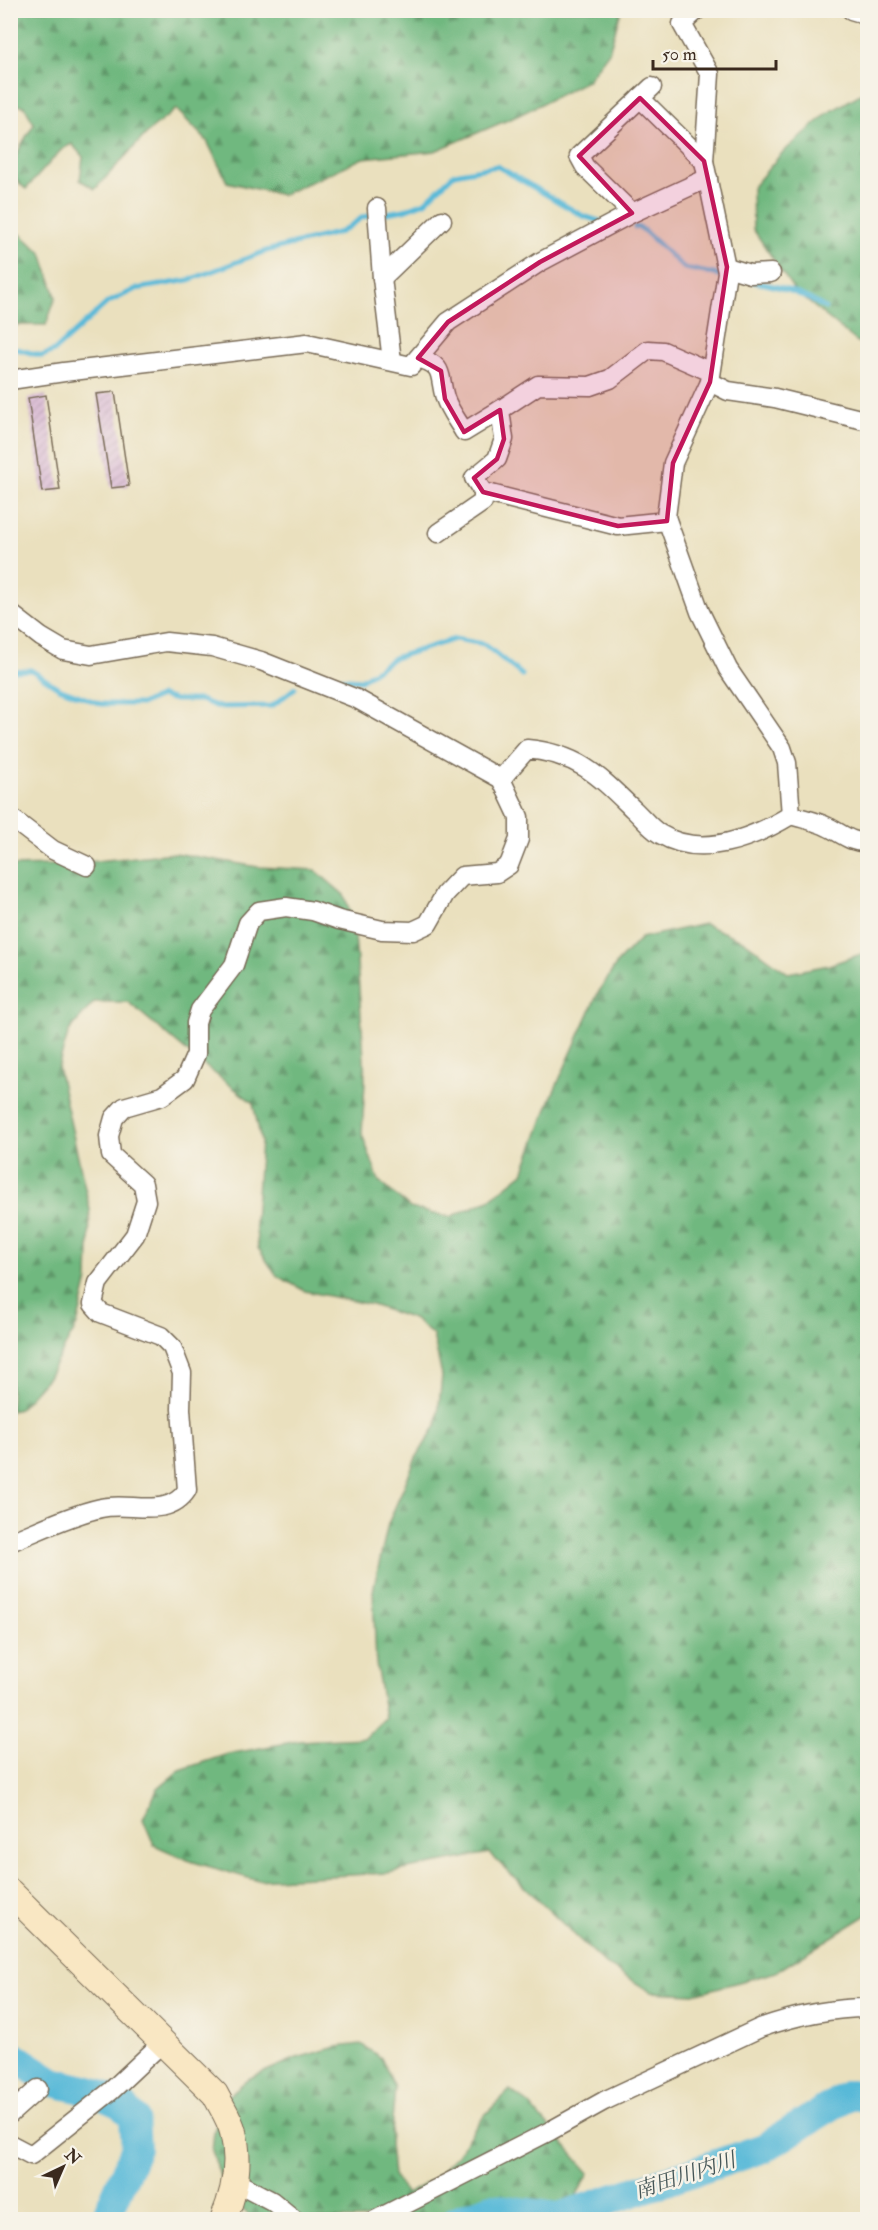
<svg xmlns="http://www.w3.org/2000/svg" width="878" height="2230" font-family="'IM FELL Double Pica','Noto Serif JP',serif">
  <defs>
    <pattern id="forest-firs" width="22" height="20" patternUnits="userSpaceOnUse" patternTransform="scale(1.5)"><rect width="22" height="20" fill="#70b87f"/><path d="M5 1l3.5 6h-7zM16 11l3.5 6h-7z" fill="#5d9667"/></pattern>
    <pattern id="building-hatch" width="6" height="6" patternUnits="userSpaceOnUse" patternTransform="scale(1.5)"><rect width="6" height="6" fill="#d6b2d2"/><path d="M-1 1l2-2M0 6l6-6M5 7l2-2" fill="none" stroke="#af91aa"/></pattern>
  </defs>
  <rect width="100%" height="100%" fill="#f7f3e8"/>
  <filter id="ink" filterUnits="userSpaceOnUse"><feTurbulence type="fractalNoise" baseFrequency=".0167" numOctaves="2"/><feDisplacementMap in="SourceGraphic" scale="12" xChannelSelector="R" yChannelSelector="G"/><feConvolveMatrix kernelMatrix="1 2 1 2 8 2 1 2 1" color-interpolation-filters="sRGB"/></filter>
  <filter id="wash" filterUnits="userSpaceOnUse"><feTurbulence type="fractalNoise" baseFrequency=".008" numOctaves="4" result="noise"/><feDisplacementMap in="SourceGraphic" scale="24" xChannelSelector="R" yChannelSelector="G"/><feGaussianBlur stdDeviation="1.35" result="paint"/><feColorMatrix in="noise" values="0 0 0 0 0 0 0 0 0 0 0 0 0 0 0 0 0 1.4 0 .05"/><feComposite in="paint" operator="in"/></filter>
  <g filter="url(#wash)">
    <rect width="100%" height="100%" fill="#eae0be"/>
    <g fill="url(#forest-firs)" stroke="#56714e" stroke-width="1.5">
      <path d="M11 10H621V11L609 52 587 81 517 116 435 151 363 158 282 195 227 182 207 141 176 109 147 133 95 189 80 180 83 157 72 144 62 149 26 189C0 172 22 144 34 124L24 106 11 104Z"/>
      <polygon points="867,90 867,347 856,341 794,290 753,229 752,188 782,153 828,113"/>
      <polygon points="10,230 20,234 42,253 56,297 46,325 11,325"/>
      <polygon points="175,853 258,867 315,870 344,895 354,923 363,1041 365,1081 362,1134 379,1181 410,1208 450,1217 489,1200 523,1173 551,1098 598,993 617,963 641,938 704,924 744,941 788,973 829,965 867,952 867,1915 776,1972 694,1994 651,1992 605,1964 489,1853 387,1873 255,1880 190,1861 154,1845 143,1819 158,1788 180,1770 228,1754 298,1741 365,1738 385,1718 376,1663 373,1591 388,1524 416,1458 437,1424 442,1376 433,1335 413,1319 372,1305 305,1291 277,1276 258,1248 255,1221 261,1141 253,1103 196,1059 128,1002 94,1002 69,1031 58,1067 90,1210 88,1280 77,1325 48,1377 19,1409 11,1411 11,866 57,865"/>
      <polygon points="361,2044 381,2058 395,2088 390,2144 393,2175 407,2194 432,2180 457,2155 482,2118 510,2090 529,2104 589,2173 575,2198 556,2219 253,2219 237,2204 223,2185 212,2151 214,2132 225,2098 250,2078 297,2058 336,2047"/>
    </g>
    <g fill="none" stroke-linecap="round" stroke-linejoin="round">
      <g stroke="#59b9d8" stroke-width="5">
        <polyline points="635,227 641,228 684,268 724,276"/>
        <path d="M754 282C780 286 802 293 825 308"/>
        <polyline points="10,347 42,356 54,351 107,303 136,289 189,280 266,251 341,232 363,217 404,210 425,202 454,174 497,166 583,216 602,222"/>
        <polyline points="10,671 31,670 59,688 101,704 142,704 161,696 175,700 200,700 218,707 272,706 295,688"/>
        <polyline points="322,677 361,680 394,658 455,639 484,644 522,675"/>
      </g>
      <g stroke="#59b9d8" stroke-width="30">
        <polyline points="10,2054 53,2082 94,2092 121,2104 134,2118 136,2148 105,2220"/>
        <polyline points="457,2220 492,2208 559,2217 764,2148 849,2095 868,2097"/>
      </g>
    </g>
    <g id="blocks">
      <g fill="url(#building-hatch)">
        <polygon points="115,392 129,486 111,488 96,394"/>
        <polygon points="46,395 60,490 42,492 28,398"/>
      </g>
    </g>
  </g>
  <g filter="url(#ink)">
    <use href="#blocks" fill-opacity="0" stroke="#786a56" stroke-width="1.5"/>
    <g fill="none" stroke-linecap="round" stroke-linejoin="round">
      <g stroke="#786a56" stroke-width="21">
        <g id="street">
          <polyline points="697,10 682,24 710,74 704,161 727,272 710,382 673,463 666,517 700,612 728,669 782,748 787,763 791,815"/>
          <polyline points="851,10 868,15"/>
          <polyline points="640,98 704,161"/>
          <polyline points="377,208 382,278 392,361"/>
          <polyline points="632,213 585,167 579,156 652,87"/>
          <polyline points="727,267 750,274 771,273"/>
          <polyline points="382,278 442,220"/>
          <path d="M418 358C446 366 438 375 445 398 449 410 458 421 464 432L500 410"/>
          <polyline points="10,380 64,372 307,343 411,366 448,322 540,262 632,213 708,178"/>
          <polyline points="710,382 728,391 775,398 868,421"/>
          <polyline points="483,492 618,526 667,521"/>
          <polyline points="438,533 483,502 483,492 474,478 497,459 504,439 500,410 538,385 590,386 610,379 648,350 663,351 711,372"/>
          <path d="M10 613 41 637 63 650 91 655 166 642 212 647 261 661 357 699 501 779 519 817V839L509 865 497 873 462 876 445 894 428 924 413 931 382 930 339 920 313 911 286 907 259 911 248 923 234 965 200 1010 196 1023V1054L185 1079 162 1096 124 1107 114 1118 109 1136 111 1155 143 1184 146 1201 135 1235 98 1283 93 1304 101 1313 161 1336 172 1347 182 1373 181 1409 187 1490C168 1520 129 1501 101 1508 70 1515 40 1530 10 1542"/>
          <path d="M501 779 527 749C578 754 598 775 633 809 642 817 650 828 660 834 701 859 753 838 791 815 803 819 817 821 828 827 841 833 852 844 868 842"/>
          <polyline points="10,817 53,850 87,866"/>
          <polyline points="10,2114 38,2089"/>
          <polyline points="10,2144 31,2155 111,2091 163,2042"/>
          <polyline points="236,2182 272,2201 295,2220"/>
          <path d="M375 2220 550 2131 604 2101 760 2028C794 2016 831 2008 868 2008"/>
        </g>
      </g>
      <g stroke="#786a56" stroke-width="28">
        <path id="secondary" d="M10 1892 215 2094C221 2106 230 2119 233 2132 241 2163 235 2192 223 2220"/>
      </g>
      <use href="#street" stroke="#fff" stroke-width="18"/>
      <use href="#secondary" stroke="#f9e7c3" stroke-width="26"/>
    </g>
  </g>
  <path fill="#c2185b" fill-opacity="0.2" stroke="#c2185b" stroke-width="4.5" stroke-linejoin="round" d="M640 98 704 161 727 267 710 382 673 463 667 521 618 526 483 492 474 478 497 459 504 439 500 410 464 432 445 399 441 371 418 358 448 322 540 262 632 213 579 156Z"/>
  <g text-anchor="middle" stroke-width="5" stroke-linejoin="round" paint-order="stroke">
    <g font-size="21" font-style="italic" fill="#445556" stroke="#f7f3e8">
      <text transform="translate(685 2175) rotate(-18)" y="7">南田川内川</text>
    </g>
  </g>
  <rect width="878" height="2230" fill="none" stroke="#f7f3e8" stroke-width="36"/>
  <g transform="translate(63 2167) rotate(44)" stroke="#f7f3e8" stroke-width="4.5" paint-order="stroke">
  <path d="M0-4.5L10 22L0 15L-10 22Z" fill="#3b2a1e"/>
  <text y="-9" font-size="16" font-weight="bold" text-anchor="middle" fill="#3b2a1e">N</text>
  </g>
  <path d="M653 60v9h123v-9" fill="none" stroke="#3b2a1e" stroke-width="3"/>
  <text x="662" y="60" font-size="18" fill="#3b2a1e" stroke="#f7f3e8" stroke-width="4.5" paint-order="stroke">50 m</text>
</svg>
